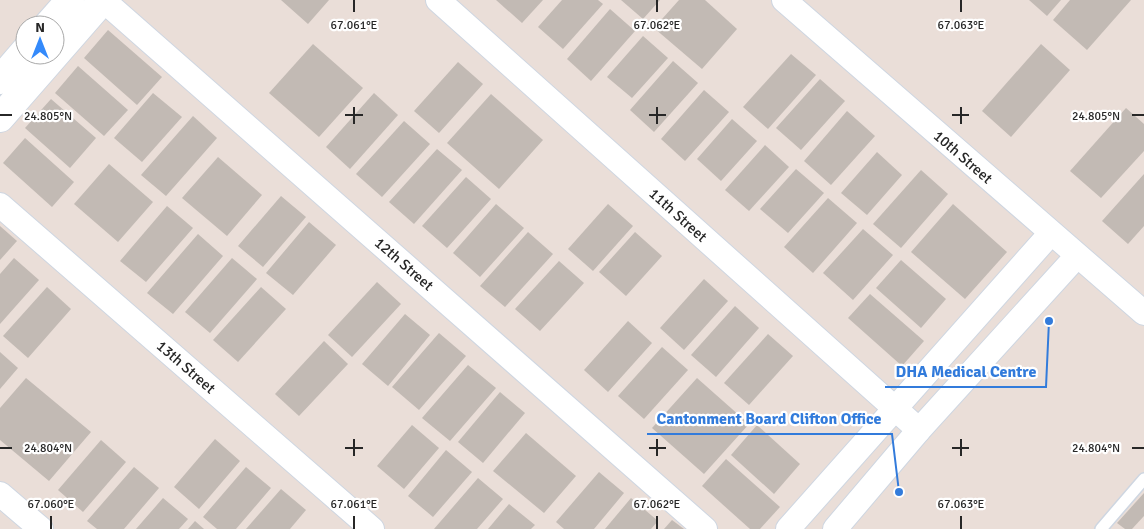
<svg xmlns="http://www.w3.org/2000/svg" width="1144" height="529" font-family="Signika,sans-serif">
  <rect width="100%" height="100%" fill="#eaded8"/>
  <g fill="#c2bab4">
    <polygon points="281,0 329,0 308,24"/>
    <polygon points="496,0 543,0 522,23"/>
    <polygon points="562,0 598,0 603,4 563,49 538,27"/>
    <polygon points="621,0 660,0 643,19"/>
    <polygon points="679,0 705,0 737,29 702,69 654,28"/>
    <polygon points="1029,0 1061,0 1047,16"/>
    <polygon points="1070,0 1131,0 1087,50 1053,20"/>
    <polygon points="610,9 635,31 591,81 567,59"/>
    <polygon points="108,30 162,77 137,105 84,58"/>
    <polygon points="643,36 668,58 632,98 607,77"/>
    <polygon points="313,44 363,88 319,137 269,93"/>
    <polygon points="1041,44 1070,70 1011,137 982,111"/>
    <polygon points="791,54 816,75 768,129 743,107"/>
    <polygon points="673,61 698,83 654,132 630,110"/>
    <polygon points="458,62 483,84 439,133 414,111"/>
    <polygon points="78,66 128,110 104,136 55,93"/>
    <polygon points="820,79 845,101 801,150 776,128"/>
    <polygon points="704,90 729,112 685,161 661,139"/>
    <polygon points="153,93 182,117 142,162 114,138"/>
    <polygon points="374,93 398,115 350,169 326,147"/>
    <polygon points="491,94 543,140 499,189 447,143"/>
    <polygon points="51,99 96,138 70,168 25,128"/>
    <polygon points="1126,108 1144,124 1144,151 1101,198 1070,171"/>
    <polygon points="847,111 875,136 831,185 804,161"/>
    <polygon points="193,116 217,138 166,196 141,175"/>
    <polygon points="732,119 757,141 721,181 697,159"/>
    <polygon points="404,121 430,144 382,197 356,174"/>
    <polygon points="25,138 74,182 52,207 3,163"/>
    <polygon points="765,145 789,167 749,211 725,190"/>
    <polygon points="437,149 462,170 414,224 389,202"/>
    <polygon points="877,152 902,175 867,215 841,193"/>
    <polygon points="218,157 262,195 227,236 182,198"/>
    <polygon points="109,164 153,202 118,242 74,204"/>
    <polygon points="796,169 824,193 788,233 760,209"/>
    <polygon points="921,170 948,194 901,248 873,224"/>
    <polygon points="1144,174 1144,226 1128,244 1102,221"/>
    <polygon points="466,177 491,199 447,248 422,226"/>
    <polygon points="281,196 306,217 263,267 238,246"/>
    <polygon points="828,198 857,223 813,273 784,247"/>
    <polygon points="496,204 524,228 480,277 453,253"/>
    <polygon points="608,204 633,226 593,271 568,249"/>
    <polygon points="953,204 1007,252 965,299 911,252"/>
    <polygon points="167,206 193,228 146,282 120,261"/>
    <polygon points="309,222 336,245 293,295 266,273"/>
    <polygon points="0,226 17,241 0,260"/>
    <polygon points="863,229 893,255 853,300 823,273"/>
    <polygon points="528,232 553,254 505,307 480,286"/>
    <polygon points="635,232 662,256 626,296 599,272"/>
    <polygon points="198,234 223,256 173,314 147,293"/>
    <polygon points="14,258 39,280 0,324 0,274"/>
    <polygon points="232,258 257,279 210,333 185,312"/>
    <polygon points="901,260 946,299 921,328 876,288"/>
    <polygon points="559,261 584,283 540,331 515,309"/>
    <polygon points="704,279 728,301 684,350 660,328"/>
    <polygon points="377,282 401,304 352,357 328,335"/>
    <polygon points="47,287 71,309 28,358 3,336"/>
    <polygon points="261,287 286,309 238,362 213,340"/>
    <polygon points="870,294 924,341 902,366 848,318"/>
    <polygon points="735,306 759,328 716,377 691,355"/>
    <polygon points="405,314 430,335 388,386 362,364"/>
    <polygon points="628,321 652,343 608,392 584,370"/>
    <polygon points="439,333 466,356 419,410 392,387"/>
    <polygon points="768,334 793,356 749,405 724,383"/>
    <polygon points="324,341 348,364 299,416 275,394"/>
    <polygon points="662,347 688,370 644,419 618,396"/>
    <polygon points="0,352 18,368 0,389"/>
    <polygon points="468,365 496,388 450,441 422,418"/>
    <polygon points="26,378 91,432 49,481 0,440 0,408"/>
    <polygon points="697,378 749,424 704,474 652,428"/>
    <polygon points="500,392 525,413 483,463 458,442"/>
    <polygon points="412,425 439,448 404,489 377,466"/>
    <polygon points="757,425 800,464 774,494 731,455"/>
    <polygon points="526,433 576,476 544,513 493,471"/>
    <polygon points="215,439 240,461 199,509 174,487"/>
    <polygon points="101,440 126,462 83,512 58,490"/>
    <polygon points="446,450 472,472 433,517 408,496"/>
    <polygon points="726,459 780,507 760,529 750,529 702,486"/>
    <polygon points="134,467 159,488 124,529 97,529 87,521"/>
    <polygon points="246,467 271,488 236,529 217,529 203,517"/>
    <polygon points="599,472 624,493 594,529 564,529 556,522"/>
    <polygon points="478,478 503,499 477,529 434,529"/>
    <polygon points="281,489 306,510 290,529 246,529"/>
    <polygon points="1144,493 1144,516 1132,529 1125,529 1117,523"/>
    <polygon points="163,498 188,519 179,529 136,529"/>
    <polygon points="631,498 658,521 651,529 605,529"/>
    <polygon points="509,504 535,525 531,529 488,529"/>
    <polygon points="672,520 684,529 664,529"/>
    <polygon points="195,521 204,529 188,529"/>
  </g>
  <g fill="none" stroke-linecap="round" stroke-linejoin="round">
    <g stroke="#ced6e1" stroke-width="14">
      <polyline id="lane" points="1101,529 1144,479"/>
    </g>
    <g stroke="#ced6e1" stroke-width="26">
      <g id="street">
        <polyline points="103,0 705,529"/>
        <polyline points="438,0 919,430"/>
        <polyline points="784,0 1144,313"/>
        <polyline points="0,205 372,529"/>
        <polyline points="0,494 41,529"/>
        <polyline points="788,529 1051,233"/>
        <polyline points="835,529 919,430 1077,256"/>
      </g>
    </g>
    <g stroke="#ced6e1" stroke-width="30">
      <g id="secondary">
        <polyline points="48,25 70,0"/>
        <polyline points="0,80 25,51"/>
        <polyline points="0,118 103,0"/>
      </g>
    </g>
    <use href="#lane" stroke="#fff" stroke-width="11"/>
    <use href="#street" stroke="#fff" stroke-width="24"/>
    <use href="#secondary" stroke="#fff" stroke-width="28"/>
  </g>
  <path fill="none" stroke="#272727" stroke-width="2" d="M354 0V12M657 0V12M961 0V12M354 107V124M657 107V124M961 107V124M0 115H12M345 115H363M649 115H666M952 115H969M1132 115H1144M354 439V456M657 439V456M961 439V456M0 448H12M345 448H363M649 448H666M952 448H969M1132 448H1144M51 516V529M354 516V529M657 516V529M961 516V529"/>
  <g text-anchor="middle" stroke-width="4.5" stroke-linejoin="round" paint-order="stroke">
    <g font-size="15" fill="#272727" stroke="#fff">
      <text transform="translate(963 157) rotate(41)" y="5">10th Street</text>
      <text transform="translate(678 215) rotate(42)" y="5">11th Street</text>
      <text transform="translate(404 264) rotate(41)" y="5">12th Street</text>
      <text transform="translate(186 367) rotate(41)" y="5">13th Street</text>
    </g>
  </g>
  <g font-size="12" text-anchor="middle" fill="#272727" stroke="#fff" stroke-width="4.5" stroke-linejoin="round" paint-order="stroke">
    <text x="354" y="29">67.061°E</text>
    <text x="657" y="29">67.062°E</text>
    <text x="961" y="29">67.063°E</text>
    <text x="48" y="120">24.805°N</text>
    <text x="1096" y="120">24.805°N</text>
    <text x="48" y="452">24.804°N</text>
    <text x="1096" y="452">24.804°N</text>
    <text x="51" y="508">67.060°E</text>
    <text x="354" y="508">67.061°E</text>
    <text x="657" y="508">67.062°E</text>
    <text x="961" y="508">67.063°E</text>
  </g>
  <path fill="none" stroke="#327bdb" stroke-width="2" d="M1049 321L1046 387H885M899 492L892 434H647"/>
  <g fill="#327bdb" stroke="#fff" stroke-width="2">
    <circle cx="1049" cy="321" r="5"/>
    <circle cx="899" cy="492" r="5"/>
  </g>
  <g font-size="16" text-anchor="middle" font-weight="bold" fill="#327bdb" stroke="#fff" stroke-width="4.5" stroke-linejoin="round" paint-order="stroke">
    <text x="966" y="377">DHA Medical Centre</text>
    <text x="769" y="424">Cantonment Board Clifton Office</text>
  </g>
  <g transform="translate(40 40)"><circle r="24" fill="#ffffff" stroke="#a9a9a9"/>
  <path d="M0-4L9 19L0 12L-9 19Z" fill="#348afb"/>
  <text y="-8" font-size="14" font-weight="bold" text-anchor="middle" fill="#272727">N</text>
  </g>
</svg>
